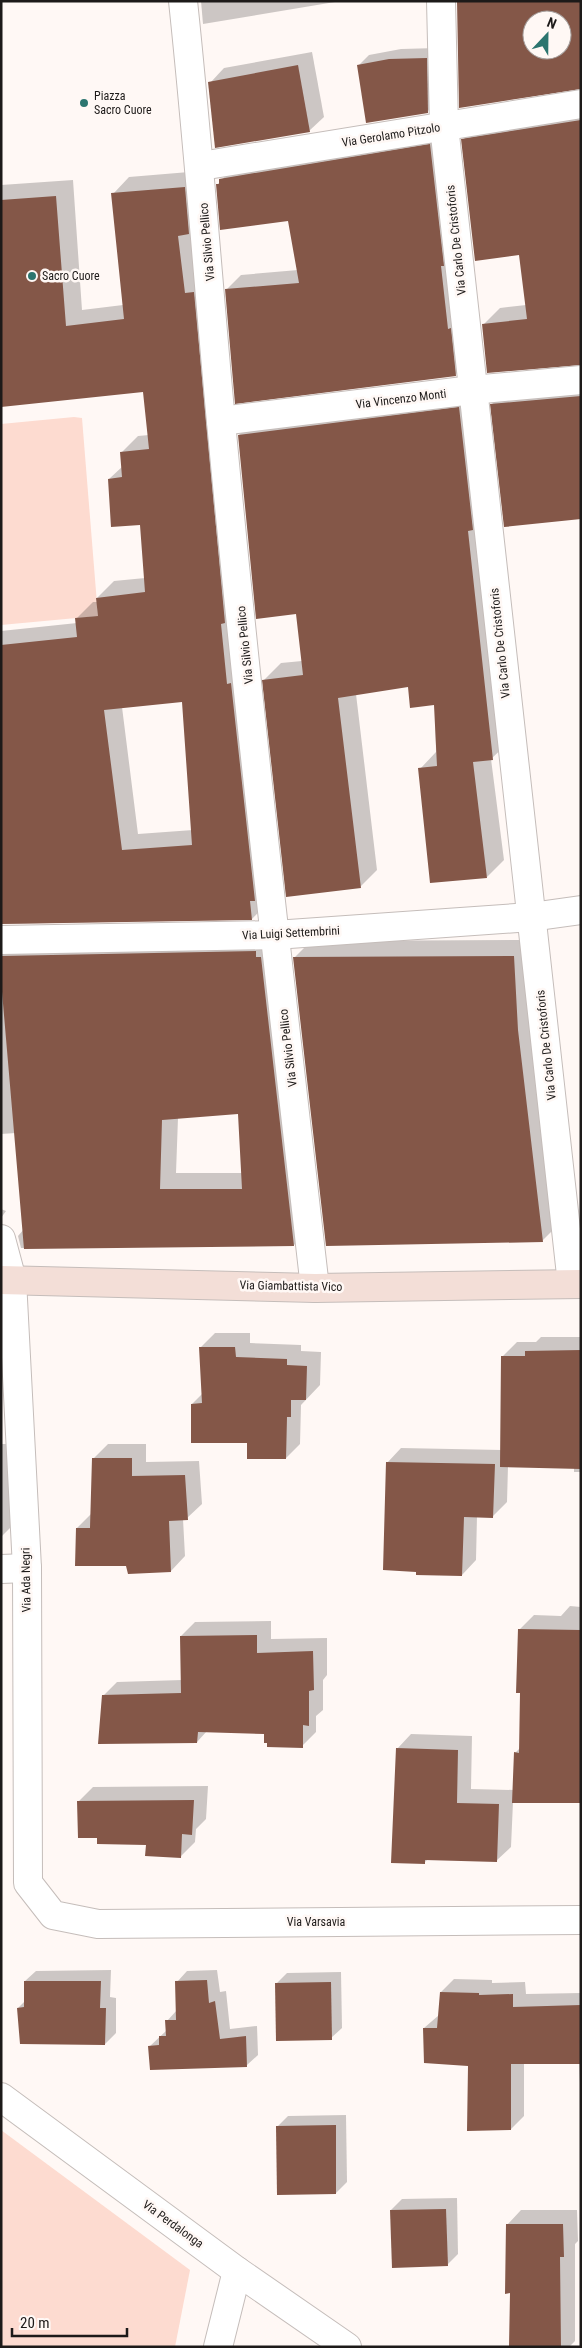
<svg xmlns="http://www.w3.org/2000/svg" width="582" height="2348" font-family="'Roboto Condensed',sans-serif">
  <rect width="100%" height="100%" fill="#fff8f5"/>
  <g fill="#fddbd0">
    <polygon points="74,417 82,418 98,616 1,625 1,424"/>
    <polygon points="1,2130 190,2270 175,2347 1,2347"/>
  </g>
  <g fill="#0003" fill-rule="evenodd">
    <polygon points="201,1 341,1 203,24"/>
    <polygon points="437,48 438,101 427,112 358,66 369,55 401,49"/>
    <polygon points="312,52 324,117 309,131 210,83 224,68"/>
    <polygon points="581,107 581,363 483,325 500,308 526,305 520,254 463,140 479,123"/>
    <polygon points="444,131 470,361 455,375 226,290 241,275 298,270 289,219 217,185 235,165"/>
    <path d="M201 171 268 902 252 919 1 924V631L77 623 76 619 93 602H98L97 598 114 581 145 578 142 524 109 479 123 466 121 453 138 436 149 435 144 391 1 405V185L73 180 82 310 123 305 113 194 129 177ZM183 701 193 830 138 834 122 707Z"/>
    <polygon points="581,381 581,518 492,404 508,388"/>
    <polygon points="476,391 509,742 491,759 504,860 487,877 420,769 436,752 435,703 409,686 356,694 377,870 360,887 264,680 281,663 302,661 297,613 239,435 256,418"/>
    <path d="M272 935 311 1228 294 1245 21 1248 18 1236 24 1229 16 1133 1 1134V940ZM239 1112 242 1173H176L178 1118Z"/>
    <polygon points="531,940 559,1224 542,1241 294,958 311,941"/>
    <polygon points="1,1209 6,1211 1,1218"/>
    <polygon points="215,1333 250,1333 250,1343 301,1345 301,1351 321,1352 320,1385 301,1405 300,1444 286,1458 249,1442 192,1404 202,1394 201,1347"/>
    <polygon points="541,1337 581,1337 581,1472 574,1472 574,1467 508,1466 507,1502 493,1516 477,1516 476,1560 462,1575 387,1463 401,1448 502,1450 502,1357 517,1342 536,1342"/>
    <polygon points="1,1444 11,1444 16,1522 1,1537"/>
    <polygon points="108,1444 146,1444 146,1462 199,1461 202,1504 187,1518 183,1519 185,1556 171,1571 127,1565 77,1528 92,1513 93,1459"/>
    <polygon points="570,1606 581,1607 581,1801 513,1802 511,1847 496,1861 428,1859 424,1863 397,1749 411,1734 472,1736 471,1789 514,1790 515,1753 521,1747 519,1630 534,1615 561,1616"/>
    <polygon points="271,1621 271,1639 327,1638 327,1675 323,1680 323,1710 316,1716 316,1732 302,1746 265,1733 207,1731 197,1742 103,1696 117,1682 182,1680 181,1636 195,1622"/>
    <polygon points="208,1786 206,1819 196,1829 195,1842 180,1857 147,1844 98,1837 78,1802 93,1787"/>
    <polygon points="111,1970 110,1997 116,1998 116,2033 105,2044 18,2008 25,2001 25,1981 36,1971"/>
    <polygon points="217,1970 220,1992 226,1991 230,2029 257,2026 258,2055 247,2065 149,2047 167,2030 167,2021 177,2010 177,1982 187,1971"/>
    <polygon points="341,1972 342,2028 331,2038 276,1984 287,1973"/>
    <polygon points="454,1979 492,1980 492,1983 525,1982 526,1994 581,1993 581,2104 579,2062 524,2063 524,2116 511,2129 469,2065 424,2028 439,2015 441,1992"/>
    <polygon points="346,2115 347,2182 336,2193 277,2127 288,2116"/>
    <polygon points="457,2198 458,2254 447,2265 391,2210 402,2199"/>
    <polygon points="521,2210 577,2210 578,2241 575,2244 575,2341 569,2347 511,2347 511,2292 507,2225"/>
  </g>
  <g fill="#845748" fill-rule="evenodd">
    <path d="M457 1H581V89L459 108ZM532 20H562V50H532Z"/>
    <polygon points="427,58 428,113 366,123 357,65 389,59"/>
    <polygon points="298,65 310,132 215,148 208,82"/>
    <polygon points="581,120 581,365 487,373 482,324 527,319 519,255 475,261 461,139"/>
    <polygon points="430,144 444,266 441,266 448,329 451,328 456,376 235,404 225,289 299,283 288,221 220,230 216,184 219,184 219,179"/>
    <path d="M185 187 189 234 178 236 185 293 194 292 225 623 221 624 227 684 231 683 255 901H250L252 920 1 924V645L77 637 75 618 98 616 96 598 145 592 140 525 111 527 108 479 122 477 120 452 149 449 143 392 1 407V200L56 196 66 326 124 319 111 193ZM182 702 192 845 122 850 104 710Z"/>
    <polygon points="581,396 581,519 504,527 490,404"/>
    <polygon points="459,407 473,530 468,531 493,760 473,762 487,878 430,883 418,768 437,766 434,705 410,708 408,687 338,698 361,888 286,897 262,680 303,675 296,614 256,619 238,435"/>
    <path d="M256 951V957H261L294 1246 24 1249 1 980V956ZM238 1114 242 1189H160L162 1120Z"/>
    <polygon points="514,956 518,1030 543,1242 326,1246 293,957"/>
    <polygon points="199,1347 235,1347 236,1357 287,1359 287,1365 307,1366 306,1400 291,1400 291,1417 287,1417 286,1459 247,1459 247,1443 191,1443 191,1404 202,1403"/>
    <polygon points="581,1350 581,1469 500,1467 501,1356 525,1356 525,1351"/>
    <polygon points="92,1458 132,1458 132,1476 185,1475 188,1520 169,1521 171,1572 128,1574 126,1566 75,1566 76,1528 90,1528"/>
    <polygon points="386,1462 495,1464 493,1518 464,1517 462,1576 416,1575 416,1572 383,1570"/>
    <polygon points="518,1629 581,1630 581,1803 512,1803 514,1752 519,1753 520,1693 516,1693"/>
    <polygon points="257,1635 257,1653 313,1651 314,1690 309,1691 309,1726 303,1725 303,1748 267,1747 267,1743 264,1743 264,1734 198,1732 197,1743 98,1744 102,1695 181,1693 180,1636"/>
    <polygon points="396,1748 458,1750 457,1803 499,1804 497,1862 425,1860 425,1864 391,1863"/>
    <polygon points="194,1800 192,1835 182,1834 181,1858 145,1856 146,1845 97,1844 97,1838 78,1838 77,1801"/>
    <polygon points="207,1980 209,2003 215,2001 220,2039 246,2036 247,2067 150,2070 148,2046 159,2045 159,2036 166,2036 165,2020 176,2020 175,1981"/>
    <polygon points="24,1981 101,1981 100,2008 106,2008 105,2045 20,2044 17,2008 24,2007"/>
    <polygon points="331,1982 332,2040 276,2041 275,1983"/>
    <polygon points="440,1992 479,1993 479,1995 513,1994 513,2007 581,2005 581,2064 511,2064 511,2130 467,2131 468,2066 424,2063 423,2028 437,2028"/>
    <polygon points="336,2125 336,2194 277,2195 276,2126"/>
    <polygon points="446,2209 448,2266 392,2268 390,2210"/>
    <polygon points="506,2224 563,2224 564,2257 560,2257 561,2347 509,2347 510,2293 505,2294"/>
  </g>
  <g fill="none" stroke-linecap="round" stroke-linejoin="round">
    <g stroke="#c5bdba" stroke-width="30">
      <g id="street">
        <path d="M183 1C198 141 208 282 221 422 248 711 282 999 315 1288"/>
        <polyline points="441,1 444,126 572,1284"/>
        <polyline points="201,166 581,104"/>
        <polyline points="221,421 472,390 581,380"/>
        <polyline points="1,940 275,935 531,917 581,910"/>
        <polyline points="1,1239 12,1280 27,1568 28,1883 53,1915 98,1924 581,1920"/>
        <polyline points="1,1569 27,1568"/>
        <polyline points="1,2097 237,2271 347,2347"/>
        <polyline points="218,2347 237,2271"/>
      </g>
    </g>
    <g stroke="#c5bdba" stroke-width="30">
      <polyline id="secondary" points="1,1280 315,1288 581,1284"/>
    </g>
    <use href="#street" stroke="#fff" stroke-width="28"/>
    <use href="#secondary" stroke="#f3ded7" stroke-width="28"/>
  </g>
  <g fill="#2c756f" stroke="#fff8f5" stroke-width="2">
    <circle cx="84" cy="103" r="5"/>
    <circle cx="32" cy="276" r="5"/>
  </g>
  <g text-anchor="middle" stroke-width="5" stroke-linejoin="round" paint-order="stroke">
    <g font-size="12" fill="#1d1a19" stroke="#fff8f5" text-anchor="start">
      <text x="94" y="100">Piazza<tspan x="94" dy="14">Sacro Cuore</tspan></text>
      <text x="42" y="280">Sacro Cuore</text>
    </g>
    <g font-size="12" fill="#1d1a19" stroke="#fff8f5">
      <text transform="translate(391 135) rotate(-9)" y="4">Via Gerolamo Pitzolo</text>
      <text transform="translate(456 240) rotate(-96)" y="4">Via Carlo De Cristoforis</text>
      <text transform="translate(207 242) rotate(-95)" y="4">Via Silvio Pellico</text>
      <text transform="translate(401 399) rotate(-7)" y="4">Via Vincenzo Monti</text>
      <text transform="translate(500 643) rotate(-96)" y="4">Via Carlo De Cristoforis</text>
      <text transform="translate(245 645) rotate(-96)" y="4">Via Silvio Pellico</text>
      <text transform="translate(291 933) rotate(-3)" y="4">Via Luigi Settembrini</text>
      <text transform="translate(546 1045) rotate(-96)" y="4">Via Carlo De Cristoforis</text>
      <text transform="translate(288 1048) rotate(-97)" y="4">Via Silvio Pellico</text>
      <text transform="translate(291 1286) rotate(1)" y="4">Via Giambattista Vico</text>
      <text transform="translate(26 1580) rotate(-91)" y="4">Via Ada Negri</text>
      <text x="316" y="1926">Via Varsavia</text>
      <text transform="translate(173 2224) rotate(36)" y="4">Via Perdalonga</text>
    </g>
  </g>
  <rect width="582" height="2348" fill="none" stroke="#1d1a19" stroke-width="5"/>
  <g transform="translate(547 35) rotate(22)"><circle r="24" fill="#fff8f5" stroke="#a59f9d"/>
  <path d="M0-4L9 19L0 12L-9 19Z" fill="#2c756f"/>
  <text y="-8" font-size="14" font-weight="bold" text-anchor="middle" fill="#1d1a19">N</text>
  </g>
  <path d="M12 2328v8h115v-8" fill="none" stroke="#1d1a19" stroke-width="2.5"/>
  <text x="20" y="2328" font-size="15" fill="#1d1a19" stroke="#fff8f5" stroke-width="4" paint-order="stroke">20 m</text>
</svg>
